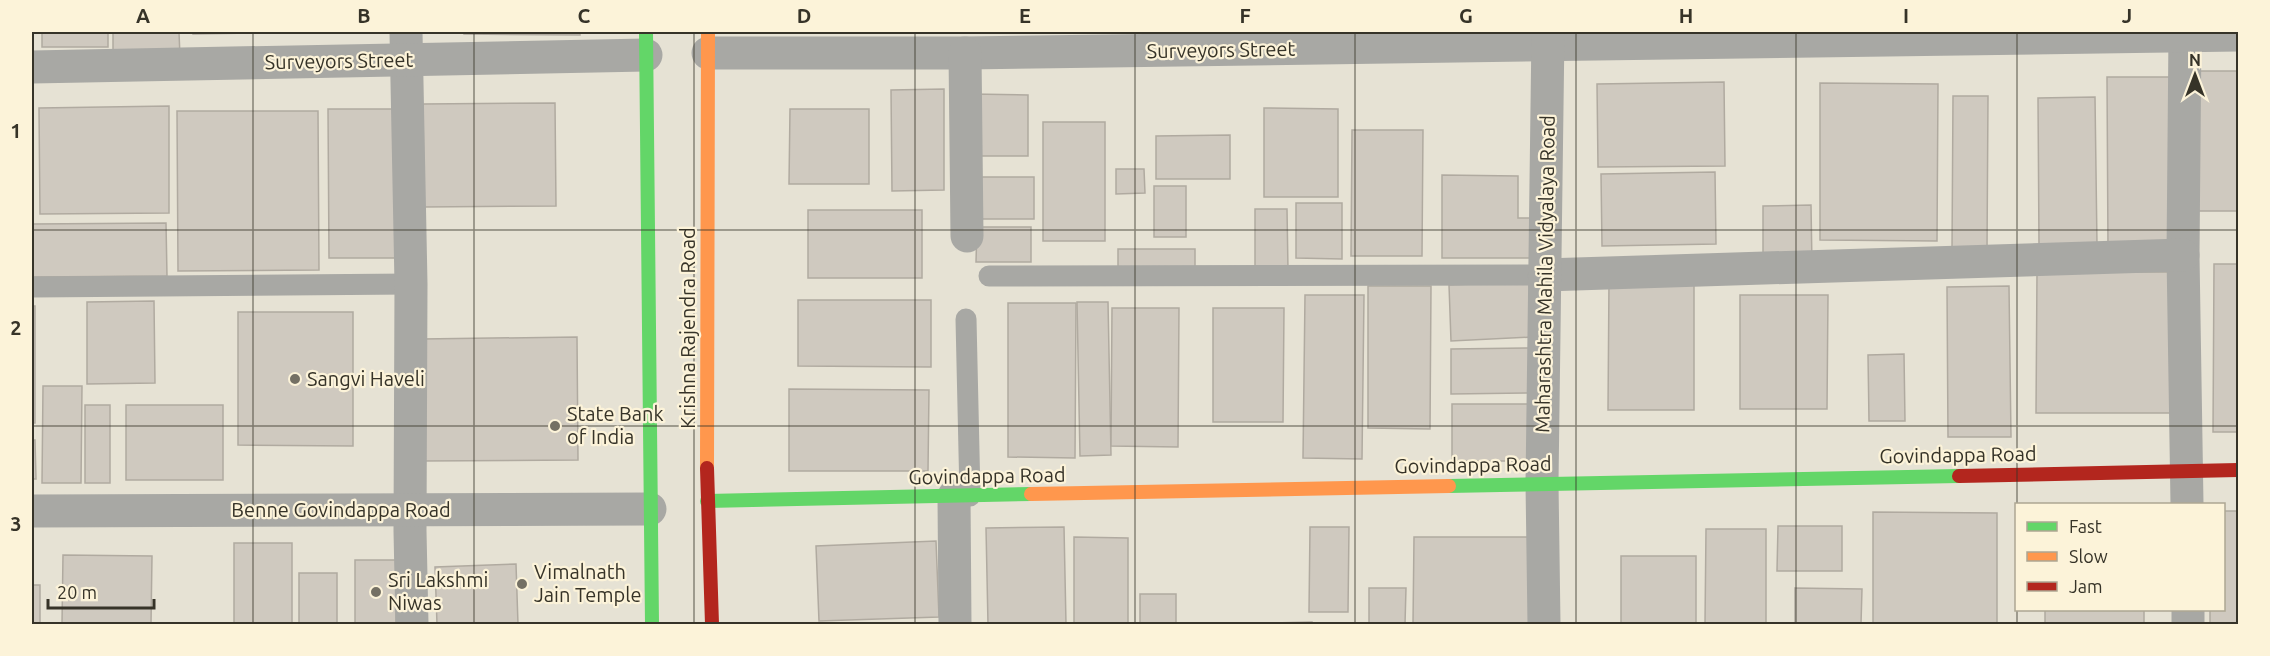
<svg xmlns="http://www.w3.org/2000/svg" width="2270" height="656" font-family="Ubuntu,sans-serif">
  <rect width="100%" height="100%" fill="#e6e2d4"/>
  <g fill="#cfc9bf" stroke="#b0aaa0" stroke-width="1.5">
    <rect x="42" y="32" width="66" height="15"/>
    <polygon points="113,32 179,32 180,57 113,58"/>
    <polygon points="193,32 252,32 252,33 193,34"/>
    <polygon points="464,32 580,32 580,35 464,34"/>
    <polygon points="956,32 1046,32 1046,33"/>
    <rect x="2197" y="71" width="41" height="140"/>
    <polygon points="2107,77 2178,77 2179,248 2108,249"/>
    <polygon points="1724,82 1725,166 1598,167 1597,84"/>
    <polygon points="1820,83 1938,84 1937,241 1820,240"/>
    <polygon points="944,89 944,190 892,191 891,90"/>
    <polygon points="971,94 1028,95 1028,156 971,156"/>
    <polygon points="1953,96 1988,96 1987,251 1952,251"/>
    <polygon points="2095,97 2097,245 2039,245 2038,98"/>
    <polygon points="555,103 556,206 424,207 423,104"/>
    <polygon points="169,106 169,213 40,214 39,108"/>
    <polygon points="1264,108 1338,109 1338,197 1264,197"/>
    <polygon points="328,109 397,109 397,258 329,258"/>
    <polygon points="790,109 869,109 869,184 789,184"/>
    <polygon points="177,111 318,111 319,270 178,271"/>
    <rect x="1043" y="122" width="62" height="119"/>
    <polygon points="1352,130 1423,130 1422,256 1351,256"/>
    <polygon points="1230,135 1230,179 1156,179 1156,136"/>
    <polygon points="1116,169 1144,169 1145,193 1116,194"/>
    <polygon points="1715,172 1716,244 1602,246 1601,174"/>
    <polygon points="1442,175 1518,176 1518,218 1533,218 1533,258 1442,258"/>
    <rect x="973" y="177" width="61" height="42"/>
    <rect x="1154" y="186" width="32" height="51"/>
    <polygon points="1296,203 1342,203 1342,259 1296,258"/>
    <polygon points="1811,205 1812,265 1763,265 1763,206"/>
    <polygon points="1255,209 1287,209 1288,270 1255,271"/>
    <rect x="808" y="210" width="114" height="68"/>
    <polygon points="166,223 167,276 32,277 32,224"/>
    <polygon points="977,227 1031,227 1031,262 976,262"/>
    <rect x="1118" y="249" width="77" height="19"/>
    <polygon points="2214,264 2238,264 2238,432 2213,432"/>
    <polygon points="2037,272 2174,272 2174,413 2036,413"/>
    <polygon points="1609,281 1694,282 1694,410 1608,410"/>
    <polygon points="1529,282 1532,337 1451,341 1449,285"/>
    <polygon points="1368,286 1431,286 1430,429 1368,428"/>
    <polygon points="2009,286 2011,437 1948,437 1947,287"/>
    <polygon points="1305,295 1364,295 1362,459 1303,458"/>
    <polygon points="1740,295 1828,295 1827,409 1740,409"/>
    <polygon points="798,300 931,300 931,367 798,366"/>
    <polygon points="154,301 155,383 87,384 87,302"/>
    <polygon points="1077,302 1108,302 1111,455 1080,456"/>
    <polygon points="1008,303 1076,303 1075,458 1008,457"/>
    <rect x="32" y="306" width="3" height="117"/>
    <polygon points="1112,308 1179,308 1178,447 1111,446"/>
    <polygon points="1213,308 1284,308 1283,422 1213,422"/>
    <polygon points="238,312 353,312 353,446 238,445"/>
    <polygon points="577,337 578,460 422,461 422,339"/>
    <polygon points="1529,348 1530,393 1451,394 1451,349"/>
    <polygon points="1904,354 1905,421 1869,421 1868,355"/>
    <polygon points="43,386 82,386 81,483 42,483"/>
    <polygon points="789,389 929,390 928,471 789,471"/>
    <rect x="1452" y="404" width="77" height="57"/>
    <rect x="85" y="405" width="25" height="78"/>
    <rect x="126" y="405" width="97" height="75"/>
    <polygon points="32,440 35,440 36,479 32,479"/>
    <polygon points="2224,511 2238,511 2238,624 2210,624 2210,610 2224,610"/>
    <polygon points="1873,512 1997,513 1997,624 1873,624"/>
    <polygon points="1778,526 1842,526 1842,571 1777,571"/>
    <polygon points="1064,527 1066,624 988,624 986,528"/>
    <polygon points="1310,527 1349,527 1348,612 1309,612"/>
    <polygon points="1706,529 1766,529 1766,624 1705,624"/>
    <polygon points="1074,537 1128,538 1128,624 1074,624"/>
    <polygon points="1414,537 1531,537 1531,624 1413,624"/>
    <polygon points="936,541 939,617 819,621 816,546"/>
    <rect x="234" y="543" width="58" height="81"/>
    <polygon points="63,555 152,556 151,624 62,624"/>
    <rect x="1621" y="556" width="75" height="68"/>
    <rect x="355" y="560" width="41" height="64"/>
    <polygon points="516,564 518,624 437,624 435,567"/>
    <rect x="299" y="573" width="38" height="51"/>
    <rect x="32" y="585" width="8" height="39"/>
    <polygon points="1369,588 1406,588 1405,624 1369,624"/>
    <polygon points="1795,588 1862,589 1861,624 1795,624"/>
    <rect x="1140" y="594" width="36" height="30"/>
    <rect x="2045" y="610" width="99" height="14"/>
    <polygon points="1312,622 1312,624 1272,624 1272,623"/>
  </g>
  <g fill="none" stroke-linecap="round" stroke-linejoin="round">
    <g stroke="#a8a8a4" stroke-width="21">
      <polyline points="989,276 1544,275"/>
      <polyline points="32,287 411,284"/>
      <polyline points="966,319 970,496"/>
    </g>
    <g stroke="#a8a8a4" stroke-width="33">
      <polyline points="406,32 411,284 410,531 412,624"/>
      <polyline points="2185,32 2183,255 2187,504"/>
      <polyline points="708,53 965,53 2238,35"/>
      <polyline points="965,53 967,236"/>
      <polyline points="32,67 646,55"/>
      <polyline points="1544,275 2183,255"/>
      <polyline points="954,496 955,624"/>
      <polyline points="32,511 650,509"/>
      <polyline points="2188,610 2188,624"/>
      <polyline points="1544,624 1542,483 1548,32"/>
    </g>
    <g stroke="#63d668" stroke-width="14">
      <polyline points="646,32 652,624"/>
      <polyline points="1449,486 1959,476"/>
      <polyline points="707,501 1031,494"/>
    </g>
    <g stroke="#ff974d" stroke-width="14">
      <polyline points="707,468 708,32"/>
      <polyline points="1031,494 1449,486"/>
    </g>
    <g stroke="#b3261e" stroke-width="14">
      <polyline points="707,468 712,624"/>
      <polyline points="1959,476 2238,470"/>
    </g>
  </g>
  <path fill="none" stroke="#363328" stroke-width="1.5" stroke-opacity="0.55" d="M253 32V624M474 32V624M694 32V624M915 32V624M1135 32V624M1355 32V624M1576 32V624M1796 32V624M2017 32V504M32 230H2238M32 426H2238M2017 610V624"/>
  <g fill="#747064" stroke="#fcf3d9" stroke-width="2">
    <circle cx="295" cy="379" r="6"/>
    <circle cx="555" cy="426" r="6"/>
    <circle cx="522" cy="584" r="6"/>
    <circle cx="376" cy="592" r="6"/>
  </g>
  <g text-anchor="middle" stroke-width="4.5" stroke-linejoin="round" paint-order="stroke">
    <g font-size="20" fill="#363328" stroke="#fcf3d9">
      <text transform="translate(1221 50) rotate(-1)" y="7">Surveyors Street</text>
      <text transform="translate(339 61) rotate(-1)" y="7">Surveyors Street</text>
      <text transform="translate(1545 274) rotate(-89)" y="7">Maharashtra Mahila Vidyalaya Road</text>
      <text transform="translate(688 328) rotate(-90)" y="7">Krishna Rajendra Road</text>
      <text transform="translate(1958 455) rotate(-1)" y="7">Govindappa Road</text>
      <text transform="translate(1473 465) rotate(-1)" y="7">Govindappa Road</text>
      <text transform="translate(987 476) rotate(-1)" y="7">Govindappa Road</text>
      <text x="341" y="517">Benne Govindappa Road</text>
    </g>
    <g font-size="20" fill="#363328" stroke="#fcf3d9" text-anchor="start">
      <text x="307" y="386">Sangvi Haveli</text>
      <text x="567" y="421">State Bank<tspan x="567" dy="23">of India</tspan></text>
      <text x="534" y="579">Vimalnath<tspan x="534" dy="23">Jain Temple</tspan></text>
      <text x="388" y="587">Sri Lakshmi<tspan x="388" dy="23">Niwas</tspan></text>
    </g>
  </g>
  <rect width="2270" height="656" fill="none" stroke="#fcf3d9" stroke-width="66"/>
  <rect x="2015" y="503" width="210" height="108" fill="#fcf3d9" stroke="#ada692" stroke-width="1.5"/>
  <rect x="2027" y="522" width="30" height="9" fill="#63d668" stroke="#ada692" stroke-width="1.5"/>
  <text x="2069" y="533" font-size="18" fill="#363328">Fast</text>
  <rect x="2027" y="552" width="30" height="9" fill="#ff974d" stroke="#ada692" stroke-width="1.5"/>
  <text x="2069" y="563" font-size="18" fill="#363328">Slow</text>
  <rect x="2027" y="582" width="30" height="9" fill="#b3261e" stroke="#ada692" stroke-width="1.5"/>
  <text x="2069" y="593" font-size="18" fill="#363328">Jam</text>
  <g transform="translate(2195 75)" stroke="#fcf3d9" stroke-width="4.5" paint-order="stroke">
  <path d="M0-4.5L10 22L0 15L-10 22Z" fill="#363328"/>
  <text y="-9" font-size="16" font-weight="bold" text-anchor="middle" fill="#363328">N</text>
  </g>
  <path d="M48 599v9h106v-9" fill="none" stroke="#363328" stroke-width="3"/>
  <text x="57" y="599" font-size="18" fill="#363328" stroke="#fcf3d9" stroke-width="4.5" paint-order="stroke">20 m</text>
  <rect x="33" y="33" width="2204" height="590" fill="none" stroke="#363328" stroke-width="2"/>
  <g font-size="20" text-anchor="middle" font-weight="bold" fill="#363328">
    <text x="143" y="23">A</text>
    <text x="364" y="23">B</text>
    <text x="584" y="23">C</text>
    <text x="804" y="23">D</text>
    <text x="1025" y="23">E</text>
    <text x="1245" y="23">F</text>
    <text x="1466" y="23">G</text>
    <text x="1686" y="23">H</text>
    <text x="1906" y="23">I</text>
    <text x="2127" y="23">J</text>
    <text x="16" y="138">1</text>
    <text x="16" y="335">2</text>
    <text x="16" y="531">3</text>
  </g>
</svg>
